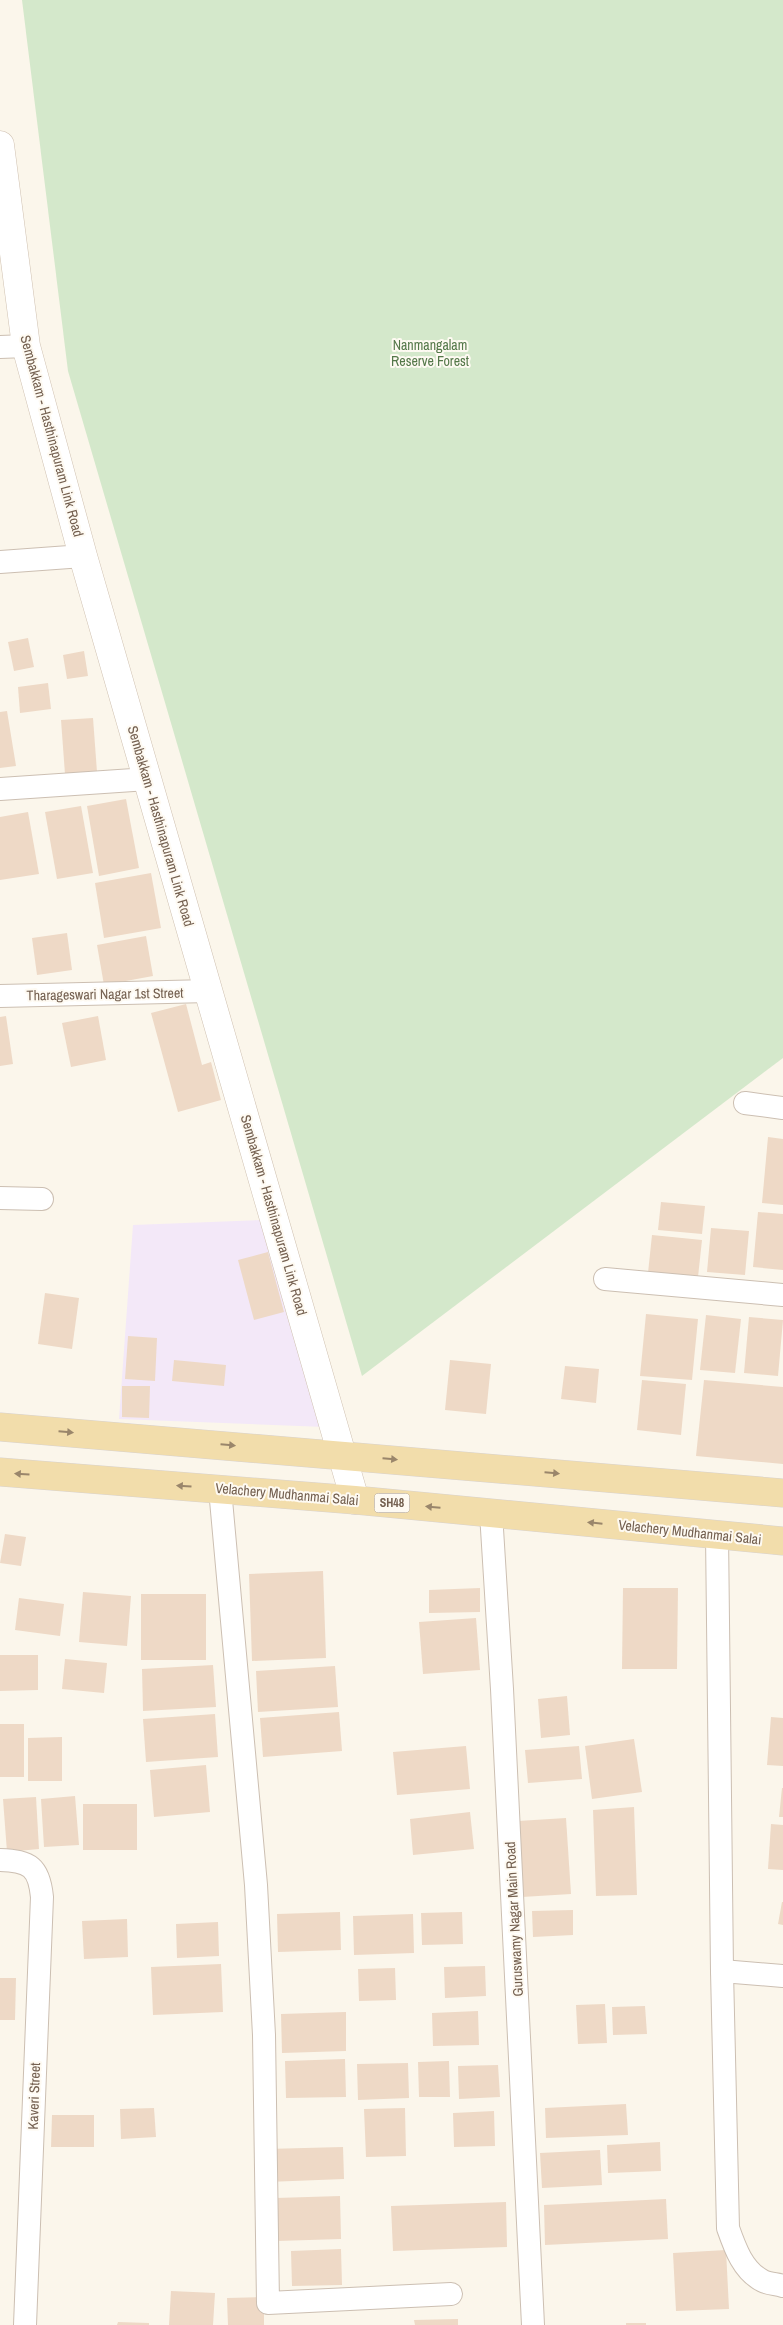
<svg xmlns="http://www.w3.org/2000/svg" width="783" height="2325" font-family="'Archivo Narrow',sans-serif">
  <rect width="100%" height="100%" fill="#fbf6eb"/>
  <polygon fill="#f3e8f8" points="262,1220 325,1427 119,1419 133,1225"/>
  <polygon fill="#d4e8cb" points="22,0 783,0 783,1058 362,1376 68,371"/>
  <g fill="#eed9c6">
    <polygon points="28,638 34,667 14,671 8,642"/>
    <polygon points="84,651 88,676 67,679 63,655"/>
    <polygon points="48,683 51,709 20,713 18,687"/>
    <polygon points="7,711 16,766 0,768 0,712"/>
    <polygon points="93,718 97,772 65,774 61,720"/>
    <polygon points="126,799 139,868 99,876 87,806"/>
    <polygon points="81,806 93,873 57,879 45,812"/>
    <polygon points="28,812 39,874 0,880 0,817"/>
    <polygon points="151,873 161,928 104,938 95,883"/>
    <polygon points="67,933 72,970 37,975 32,938"/>
    <polygon points="146,936 153,976 104,985 97,945"/>
    <polygon points="186,1004 202,1065 211,1062 221,1100 178,1112 151,1013"/>
    <polygon points="6,1016 13,1064 0,1066 0,1017"/>
    <polygon points="98,1016 106,1060 71,1067 62,1023"/>
    <polygon points="768,1137 783,1139 783,1205 762,1203"/>
    <polygon points="661,1202 705,1206 702,1234 658,1230"/>
    <polygon points="758,1212 783,1214 783,1270 753,1267"/>
    <polygon points="711,1228 749,1231 745,1275 707,1272"/>
    <polygon points="652,1235 702,1240 698,1277 648,1273"/>
    <polygon points="268,1252 284,1312 254,1320 238,1260"/>
    <polygon points="45,1293 79,1298 72,1349 38,1344"/>
    <polygon points="646,1314 698,1319 692,1380 640,1376"/>
    <polygon points="706,1315 741,1319 735,1373 700,1370"/>
    <polygon points="749,1317 783,1320 778,1376 744,1373"/>
    <polygon points="128,1336 157,1338 155,1381 125,1379"/>
    <polygon points="174,1360 226,1365 224,1386 172,1381"/>
    <polygon points="450,1360 491,1364 486,1414 445,1410"/>
    <polygon points="565,1366 599,1369 596,1403 561,1399"/>
    <polygon points="642,1380 686,1384 681,1435 637,1430"/>
    <polygon points="704,1380 783,1387 783,1464 696,1456"/>
    <polygon points="122,1386 150,1386 149,1418 122,1417"/>
    <polygon points="5,1534 26,1537 21,1566 0,1563"/>
    <polygon points="323,1571 326,1658 252,1661 249,1574"/>
    <polygon points="480,1588 480,1612 429,1613 429,1590"/>
    <polygon points="623,1588 678,1588 677,1669 622,1669"/>
    <polygon points="83,1592 131,1596 127,1646 79,1642"/>
    <rect x="141" y="1594" width="65" height="66"/>
    <polygon points="19,1598 64,1604 60,1636 15,1630"/>
    <polygon points="476,1618 480,1670 423,1674 419,1622"/>
    <polygon points="0,1655 38,1655 38,1690 0,1691"/>
    <polygon points="65,1659 107,1663 104,1693 62,1689"/>
    <polygon points="213,1665 216,1707 143,1711 142,1669"/>
    <polygon points="335,1666 338,1707 258,1712 256,1671"/>
    <polygon points="567,1696 570,1735 541,1738 538,1699"/>
    <polygon points="339,1712 342,1751 263,1757 260,1718"/>
    <polygon points="215,1714 218,1757 146,1762 143,1719"/>
    <polygon points="771,1717 783,1718 783,1766 767,1765"/>
    <rect x="0" y="1724" width="24" height="53"/>
    <polygon points="62,1737 62,1781 28,1781 28,1738"/>
    <polygon points="634,1739 642,1792 592,1799 585,1746"/>
    <polygon points="466,1746 470,1789 397,1795 393,1752"/>
    <polygon points="579,1746 582,1779 528,1783 525,1750"/>
    <polygon points="206,1765 210,1812 154,1817 150,1770"/>
    <polygon points="782,1788 783,1788 783,1817 779,1817"/>
    <polygon points="75,1796 79,1845 44,1847 41,1799"/>
    <polygon points="36,1797 39,1849 7,1852 3,1799"/>
    <rect x="83" y="1804" width="54" height="46"/>
    <polygon points="634,1807 637,1895 596,1896 593,1810"/>
    <polygon points="470,1812 474,1849 413,1855 410,1819"/>
    <polygon points="566,1818 571,1894 522,1897 518,1821"/>
    <polygon points="771,1824 783,1825 783,1870 768,1869"/>
    <polygon points="782,1902 783,1902 783,1925 778,1924"/>
    <polygon points="573,1910 573,1935 533,1937 532,1911"/>
    <polygon points="340,1912 341,1950 278,1952 277,1914"/>
    <polygon points="462,1912 463,1944 422,1945 421,1913"/>
    <polygon points="413,1914 414,1953 354,1955 353,1916"/>
    <polygon points="127,1919 128,1957 84,1959 82,1921"/>
    <polygon points="218,1922 219,1956 177,1958 176,1924"/>
    <polygon points="221,1964 223,2012 153,2015 151,1967"/>
    <polygon points="485,1966 486,1996 445,1998 444,1967"/>
    <polygon points="395,1968 396,2000 359,2001 358,1969"/>
    <polygon points="0,1978 16,1978 15,2020 0,2020"/>
    <polygon points="605,2004 607,2043 578,2044 576,2005"/>
    <polygon points="645,2006 647,2034 613,2035 612,2007"/>
    <polygon points="478,2011 479,2045 433,2046 432,2013"/>
    <polygon points="346,2012 346,2051 282,2053 281,2014"/>
    <polygon points="345,2059 346,2097 286,2098 285,2061"/>
    <polygon points="449,2061 450,2097 419,2097 418,2062"/>
    <polygon points="408,2063 409,2098 358,2100 357,2064"/>
    <polygon points="498,2065 500,2097 459,2099 458,2066"/>
    <polygon points="626,2104 628,2135 546,2138 545,2108"/>
    <polygon points="154,2108 156,2137 121,2139 120,2109"/>
    <polygon points="405,2108 406,2156 366,2157 364,2109"/>
    <polygon points="494,2111 495,2146 454,2147 453,2113"/>
    <polygon points="52,2115 94,2115 94,2147 51,2147"/>
    <polygon points="660,2142 661,2171 608,2173 607,2145"/>
    <polygon points="343,2147 344,2179 267,2182 266,2149"/>
    <polygon points="600,2150 602,2185 542,2188 540,2153"/>
    <polygon points="340,2196 341,2239 277,2241 276,2198"/>
    <polygon points="666,2199 668,2239 545,2245 544,2205"/>
    <polygon points="506,2202 507,2247 393,2251 391,2206"/>
    <polygon points="341,2249 342,2285 292,2286 291,2251"/>
    <polygon points="726,2250 729,2309 676,2311 673,2253"/>
    <polygon points="171,2291 215,2293 213,2325 169,2325"/>
    <polygon points="264,2297 264,2325 228,2325 227,2298"/>
    <polygon points="458,2319 458,2325 415,2325 414,2320"/>
    <polygon points="118,2322 149,2323 149,2325 117,2325"/>
    <rect x="626" y="2323" width="20" height="2"/>
  </g>
  <g fill="none" stroke-linecap="round" stroke-linejoin="round">
    <g stroke="#ccbfb2" stroke-width="24">
      <g id="street">
        <polyline points="0,347 26,346"/>
        <polyline points="0,562 83,556"/>
        <polyline points="0,789 148,779"/>
        <polyline points="0,996 209,991"/>
        <polyline points="745,1103 783,1108"/>
        <polyline points="0,1198 42,1199"/>
        <polyline points="605,1279 783,1295"/>
        <polyline points="220,1489 256,1885 264,2035 268,2303 451,2294"/>
        <polyline points="491,1513 502,1689 533,2325"/>
        <path d="M717 1534 722 1971 728 2228C735 2248 743 2271 763 2281 769 2284 777 2284 783 2286"/>
        <path d="M0 1860C30 1861 39 1867 42 1897L25 2325"/>
        <polyline points="722,1971 783,1976"/>
      </g>
    </g>
    <g stroke="#cfc0b0" stroke-width="29">
      <polyline id="secondary" points="0,145 26,346 83,556 355,1500"/>
    </g>
    <g stroke="#d8d2ce" stroke-width="29">
      <g id="primary">
        <polyline points="0,1427 783,1493"/>
        <polyline points="0,1472 355,1500 783,1541"/>
      </g>
    </g>
    <use href="#street" stroke="#fff" stroke-width="22"/>
    <use href="#secondary" stroke="#fff" stroke-width="28"/>
    <use href="#primary" stroke="#f2ddab" stroke-width="28"/>
  </g>
  <defs><path id="oneway-solid" d="M-6-.8H1V-3.2L6.5 0L1 3.2V.8H-6Z" transform="scale(1.25)"/></defs>
  <g fill="#9a866b">
    <use href="#oneway-solid" transform="translate(66 1432) rotate(5)"/>
    <use href="#oneway-solid" transform="translate(228 1445) rotate(5)"/>
    <use href="#oneway-solid" transform="translate(390 1459) rotate(5)"/>
    <use href="#oneway-solid" transform="translate(552 1473) rotate(5)"/>
    <use href="#oneway-solid" transform="translate(22 1474) rotate(-176)"/>
    <use href="#oneway-solid" transform="translate(184 1486) rotate(-176)"/>
    <use href="#oneway-solid" transform="translate(433 1507) rotate(-175)"/>
    <use href="#oneway-solid" transform="translate(595 1523) rotate(-174)"/>
  </g>
  <g text-anchor="middle" stroke-width="4" stroke-linejoin="round" paint-order="stroke">
    <rect fill="#fefaf2" stroke="#9d8e81" stroke-width="1" x="374.5" y="1493.5" width="35" height="19" rx="4"/>
    <g font-size="12" font-weight="bold" fill="#746050">
      <text x="392" y="1507">SH48</text>
    </g>
    <g font-size="14" fill="#547849" stroke="#fefaf2">
      <text x="430" y="350">Nanmangalam<tspan x="430" dy="16">Reserve Forest</tspan></text>
    </g>
    <g font-size="14" fill="#746050" stroke="#fefaf2">
      <text transform="translate(52 436) rotate(75)" y="5">Sembakkam - Hasthinapuram Link Road</text>
      <text transform="translate(161 826) rotate(74)" y="5">Sembakkam - Hasthinapuram Link Road</text>
      <text transform="translate(105 994) rotate(-1)" y="5">Tharageswari Nagar 1st Street</text>
      <text transform="translate(274 1215) rotate(74)" y="5">Sembakkam - Hasthinapuram Link Road</text>
      <text transform="translate(287 1494) rotate(5)" y="5">Velachery Mudhanmai Salai</text>
      <text transform="translate(690 1532) rotate(6)" y="5">Velachery Mudhanmai Salai</text>
      <text transform="translate(514 1919) rotate(-93)" y="5">Guruswamy Nagar Main Road</text>
      <text transform="translate(34 2096) rotate(-88)" y="5">Kaveri Street</text>
    </g>
  </g>
</svg>
